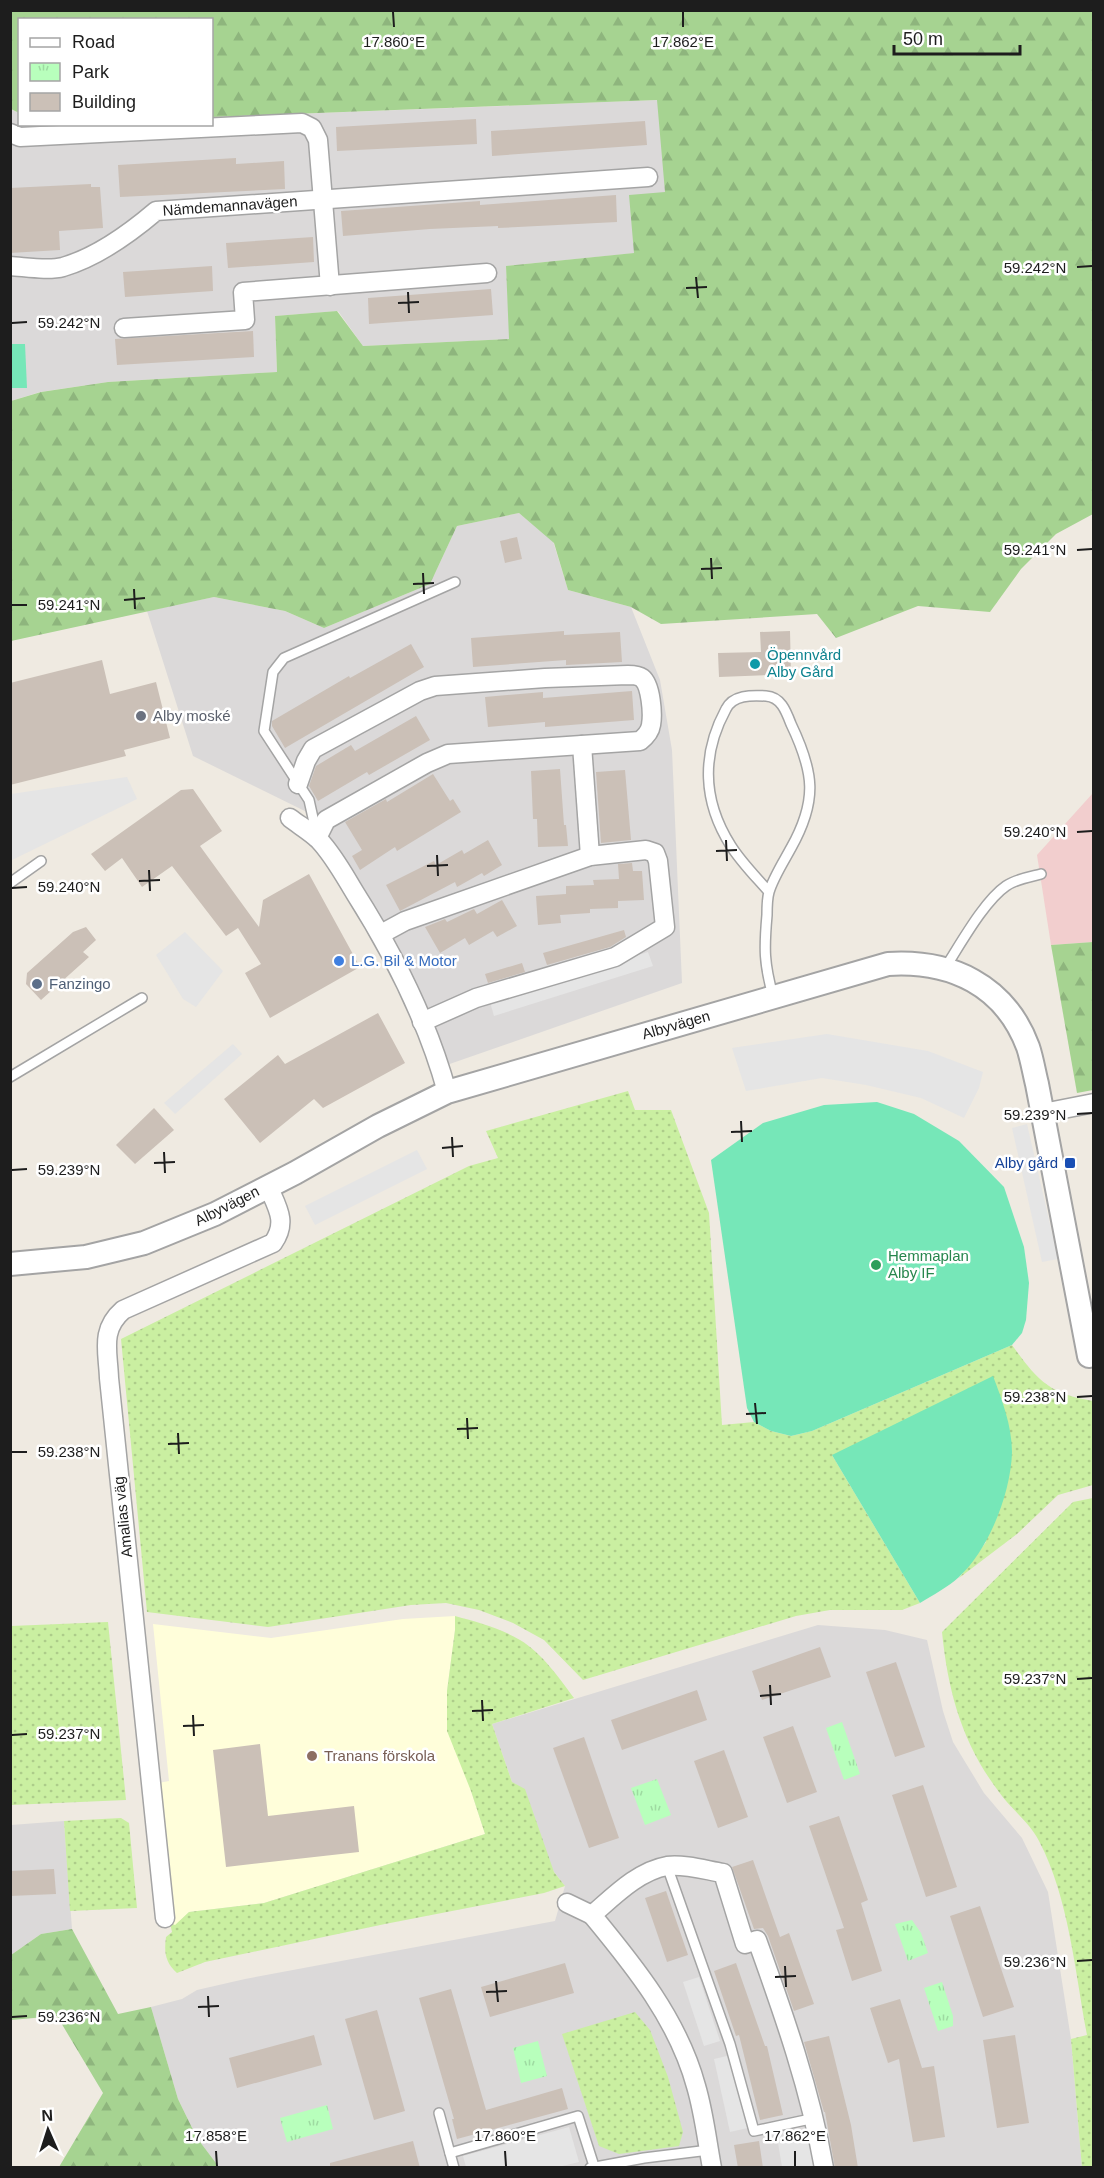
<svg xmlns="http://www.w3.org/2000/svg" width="1104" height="2178" font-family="Arial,sans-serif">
  <defs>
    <pattern id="grass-dots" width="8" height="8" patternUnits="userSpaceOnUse" patternTransform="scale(1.5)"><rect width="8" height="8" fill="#caefa1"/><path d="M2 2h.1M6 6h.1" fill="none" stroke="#adcc8a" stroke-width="1.8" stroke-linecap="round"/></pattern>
    <pattern id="forest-firs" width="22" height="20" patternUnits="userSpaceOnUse" patternTransform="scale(1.5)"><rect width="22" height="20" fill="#a6d391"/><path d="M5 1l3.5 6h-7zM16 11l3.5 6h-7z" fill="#8eb57d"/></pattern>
    <pattern id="park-tufts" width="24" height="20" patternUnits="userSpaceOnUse" patternTransform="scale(1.5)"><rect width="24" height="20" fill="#b8ffbc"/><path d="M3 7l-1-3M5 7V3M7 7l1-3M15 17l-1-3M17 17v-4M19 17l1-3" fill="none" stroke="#9edaa1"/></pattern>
  </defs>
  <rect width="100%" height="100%" fill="#efeae1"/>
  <g fill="#dbd9d9">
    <polygon points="658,100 666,193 636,253 506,266 510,339 363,346 338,311 275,316 277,372 108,382 40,392 11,401 10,109 19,113 20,124 212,124 212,117"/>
    <polygon points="519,513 553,541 568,590 631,607 660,680 672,750 682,983 441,1067 405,963 319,818 193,756 147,611 214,597 285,611 324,628 430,584 457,526"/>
    <polygon points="818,1625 885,1630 927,1640 943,1711 953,1742 984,1793 1022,1838 1048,1892 1071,2039 1082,2167 219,2167 197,2138 178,2099 151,2007 182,1999 197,1990 245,1979 555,1921 565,1886 554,1872 512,1782 492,1724"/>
    <polygon points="64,1821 72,1929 41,1934 11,1955 11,1825"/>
  </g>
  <polygon fill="#f2cece" points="1093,793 1093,942 1051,945 1037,855"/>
  <polygon fill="#fffeda" points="455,1616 455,1630 447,1691 471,1791 485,1834 264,1903 189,1912 175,1926 170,1923 153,1784 169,1781 153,1624 271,1638 403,1619"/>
  <g fill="url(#grass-dots)">
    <path d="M628 1091 635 1110H671L709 1213 722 1425 754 1422 771 1431 791 1436 812 1431 1012 1345C1037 1380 1049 1394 1093 1401V1485L1058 1495 1017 1534 959 1578 986 1542 832 1455 920 1603 902 1610H830L796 1616 583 1680 544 1640 513 1623 479 1610 446 1603 411 1605 268 1627 147 1612 121 1339 469 1166 498 1158 486 1131Z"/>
    <path d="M1093 1498 1094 2167 1082 2168 1071 2039 1087 2035C1075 1972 1069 1898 1039 1841 1030 1823 1011 1809 999 1792 962 1743 948 1692 942 1632L1073 1502Z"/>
    <path d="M455 1616C477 1622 500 1628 520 1640 542 1653 559 1678 574 1698L492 1724 512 1782 525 1789 554 1872 565 1886 544 1893 385 1924 205 1962 177 1973C165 1962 164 1952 166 1937L172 1932 170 1923 175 1925 189 1912 264 1903 485 1834 471 1791 447 1731V1691L455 1630Z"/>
    <polygon points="108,1622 126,1800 11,1805 11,1626"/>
    <polygon points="121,1818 129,1823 137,1908 70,1911 64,1821"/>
    <polygon points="635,2012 650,2030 668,2077 683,2132 679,2146 619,2154 599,2146 562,2034"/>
  </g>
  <g fill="url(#forest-firs)">
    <polygon points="11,10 1093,11 1093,514 1056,534 1021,569 990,612 918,606 836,638 817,614 661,624 631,607 568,590 554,543 519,513 457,526 430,584 324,628 285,611 214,597 11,641 11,401 41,392 108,382 277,372 275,316 337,311 363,346 509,339 506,266 634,253 629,195 665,192 657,100 212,117 212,20 20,20 19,113 11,109"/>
    <polygon points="1093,942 1093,1090 1077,1093 1051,945"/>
    <polygon points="72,1929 118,2014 151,2007 178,2099 197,2138 219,2167 59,2167 103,2093 57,2016 11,2020 11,1955 41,1934"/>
  </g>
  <g fill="url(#park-tufts)">
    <polygon points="842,1722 860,1774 844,1780 826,1728"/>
    <polygon points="657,1779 671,1815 645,1825 631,1788"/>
    <polygon points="912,1920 921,1933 928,1953 908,1961 895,1924"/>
    <polygon points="942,1982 953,2016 953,2026 938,2031 924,1988"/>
    <polygon points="538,2041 547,2076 521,2083 513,2048"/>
    <polygon points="327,2105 333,2129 287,2142 280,2118"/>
  </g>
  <g fill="#76e7b8">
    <polygon points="11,344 25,344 27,388 11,388"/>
    <polygon points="877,1102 914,1114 959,1141 1004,1187 1024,1247 1029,1283 1026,1320 1022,1333 1012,1345 812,1431 791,1436 771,1431 754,1422 747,1408 711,1160 763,1123 824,1105"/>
    <path d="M993 1376C1002 1400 1012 1426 1012 1452 1011 1493 989 1549 959 1577 948 1587 933 1595 920 1603L832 1455Z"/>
  </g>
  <g fill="#e5e5e5">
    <polygon points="127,777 137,799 12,860 10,853 11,794"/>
    <polygon points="185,932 223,971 196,1007 183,999 156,955"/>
    <polygon points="648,952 653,966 494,1016 490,1002"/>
    <polygon points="827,1034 928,1051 983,1072 979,1088 964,1118 921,1098 866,1085 822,1078 746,1091 732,1048"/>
    <polygon points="233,1044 242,1054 175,1114 164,1103"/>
    <polygon points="1027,1124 1058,1259 1042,1262 1012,1128"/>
    <polygon points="417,1150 427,1169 315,1225 305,1206"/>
    <polygon points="699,1977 720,2041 704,2046 683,1982"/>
    <polygon points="731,2055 748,2128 730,2132 714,2059"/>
    <polygon points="569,2127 579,2162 558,2167 466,2167 463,2156"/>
    <polygon points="810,2131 816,2167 782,2167 777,2137"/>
  </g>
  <g fill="#cbc0b7">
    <polygon points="476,119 477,144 337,151 336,127"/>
    <polygon points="645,121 647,145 492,156 491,131"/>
    <polygon points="236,158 236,164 284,161 285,189 120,197 118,165"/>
    <polygon points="91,184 91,187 100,187 103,228 59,231 60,250 10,253 10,188"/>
    <polygon points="616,195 617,222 498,228 498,226 430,229 343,236 341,211 480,201 480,205"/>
    <polygon points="313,237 314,262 228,268 226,243"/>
    <polygon points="212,266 213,291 125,297 123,272"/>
    <polygon points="491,289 493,315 369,324 368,298"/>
    <polygon points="253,331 254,357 117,365 115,339"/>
    <polygon points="517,537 522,559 505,563 500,541"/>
    <polygon points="564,631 564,635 620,632 622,662 566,665 566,660 473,667 471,638"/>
    <polygon points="790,631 791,674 719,677 718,653 761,652 760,632"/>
    <polygon points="411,644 424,667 285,748 272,726 272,721 349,676 350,678"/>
    <polygon points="102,660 110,694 156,682 170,738 124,750 126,756 10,785 10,683"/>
    <polygon points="632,691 634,720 545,727 545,722 488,727 485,697 543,692 543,698"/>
    <polygon points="416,716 430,740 369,775 367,772 318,801 309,786 316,766 351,745 355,751"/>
    <polygon points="560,769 564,825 566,825 568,846 538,847 537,819 533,819 531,771"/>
    <polygon points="625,770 631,840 601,843 596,772"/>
    <polygon points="433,774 450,801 453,799 461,812 397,851 395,847 360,870 352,856 362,850 345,822 386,799 387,802"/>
    <polygon points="193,789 222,831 200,846 259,927 263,900 309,874 360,967 270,1018 245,973 261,964 238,928 226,936 172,866 142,887 122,858 105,871 91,854 181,790"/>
    <polygon points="488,840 502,865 484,876 482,873 457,887 455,882 400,911 386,885 434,861 436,865 462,850 464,854"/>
    <polygon points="632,863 633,871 642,871 644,900 618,901 618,908 590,909 590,913 560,915 561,923 538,925 536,896 566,894 566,886 594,885 593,880 619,879 618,864"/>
    <polygon points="502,900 517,926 497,937 493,931 469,945 465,938 440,953 425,927 445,919 447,922 474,909 477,914"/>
    <polygon points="86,927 96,940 83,952 89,957 41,1000 26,984 27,973 73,932"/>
    <polygon points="624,930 626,937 610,947 547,965 543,953"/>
    <polygon points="522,963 525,972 488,983 485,974"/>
    <polygon points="378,1013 405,1063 323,1108 314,1099 260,1143 224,1099 278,1055 285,1064"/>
    <polygon points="154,1108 174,1130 135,1164 116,1145"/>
    <polygon points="820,1647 831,1677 762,1700 752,1671"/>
    <polygon points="896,1662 925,1747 895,1757 866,1672"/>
    <polygon points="697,1690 707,1720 622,1750 611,1720"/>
    <polygon points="793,1726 817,1792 787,1803 763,1737"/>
    <polygon points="584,1737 619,1838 589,1848 553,1748"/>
    <polygon points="260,1744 268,1816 354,1806 359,1852 226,1867 213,1750"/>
    <polygon points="724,1750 748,1817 718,1828 694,1761"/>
    <polygon points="923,1785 957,1887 926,1897 892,1795"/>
    <polygon points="839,1816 868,1900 861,1903 882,1971 852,1981 836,1930 844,1928 809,1826"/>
    <polygon points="753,1860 780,1937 789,1933 814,2004 794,2011 768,1936 763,1928 754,1929 732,1867"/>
    <polygon points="54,1869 56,1894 10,1896 10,1871"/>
    <polygon points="666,1891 688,1955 667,1962 645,1898"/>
    <polygon points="980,1906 1014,2007 983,2017 950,1916"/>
    <polygon points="565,1963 574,1993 490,2017 481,1987"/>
    <polygon points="736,1963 765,2046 767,2046 783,2115 760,2120 739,2035 736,2036 714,1971"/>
    <polygon points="451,1989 486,2110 562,2088 568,2109 457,2139 452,2119 454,2119 419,1998"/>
    <polygon points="900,1999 922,2068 934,2066 945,2137 913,2142 899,2059 888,2063 870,2008"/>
    <polygon points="377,2010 405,2111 374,2120 345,2019"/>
    <polygon points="314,2035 322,2065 237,2088 229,2058"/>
    <polygon points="1015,2035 1029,2123 997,2128 983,2040"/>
    <polygon points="829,2036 851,2125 858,2168 835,2168 825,2112 824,2112 804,2042"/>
    <polygon points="413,2141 420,2168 330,2168 330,2163"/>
    <polygon points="759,2141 763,2168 738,2168 734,2145"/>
  </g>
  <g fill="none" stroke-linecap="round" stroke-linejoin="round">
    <g stroke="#a4a4a4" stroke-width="12">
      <g id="service">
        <polyline points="317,836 309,800 264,731 273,672 284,658 455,582"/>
        <polyline points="10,883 41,861"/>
        <path d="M769 892C756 877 741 862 731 846 703 802 701 755 726 709 733 695 751 695 766 696 781 697 786 711 791 724 814 772 818 800 791 848 784 861 773 878 769 892 767 899 767 908 767 915 764 949 764 963 773 996"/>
        <path d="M945 968C960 945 984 901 1006 886 1016 879 1029 877 1041 874"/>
        <polyline points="10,1077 142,998"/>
        <polyline points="667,1866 730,2044 754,2131 815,2118"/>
        <polyline points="439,2113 454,2168"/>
        <polyline points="450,2153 578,2116 594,2166"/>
        <polyline points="590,2168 644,2158 709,2150"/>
      </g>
    </g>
    <g stroke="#a4a4a4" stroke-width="21">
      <g id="minor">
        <polyline points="10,133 20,137 302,123 312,128 318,140 330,286"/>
        <path d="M10 266C26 267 48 271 63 267 97 257 129 234 156 211L648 177"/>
        <polyline points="124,328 245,320 243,292 487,273"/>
        <polyline points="582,745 590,856"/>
        <path d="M298 784 306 761 313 749 420 691 435 686 545 678 628 675C633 675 638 675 642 678 651 685 653 714 651 725 650 732 645 737 640 741L448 754 427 763 326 820 317 838"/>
        <path d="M290 818C299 825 311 832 319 840 334 856 344 875 355 893 393 953 428 1023 447 1092"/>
        <polyline points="381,934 405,921 590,856 646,850 655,853 658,861 665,927 615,957 476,998 422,1022"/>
        <polyline points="1043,1113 1094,1103"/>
        <polyline points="567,1903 592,1915"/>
        <path d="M165 1918 109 1378C108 1351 100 1330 123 1310L273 1243C288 1222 277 1207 268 1186"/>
        <path d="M712 2168C707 2141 704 2113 696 2086 678 2020 635 1967 592 1915 613 1897 638 1871 667 1866 685 1864 705 1870 723 1873L745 1944 757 1940C784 2015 810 2089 824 2168"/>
      </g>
    </g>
    <g stroke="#a4a4a4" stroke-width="26">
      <path id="tertiary" d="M10 1264 86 1257 144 1243 215 1214 295 1173 378 1126 447 1092 888 964C951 960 1005 985 1028 1047 1032 1059 1034 1072 1037 1084L1089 1356"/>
    </g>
    <use href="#service" stroke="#fff" stroke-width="9"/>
    <use href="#minor" stroke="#fff" stroke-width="18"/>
    <use href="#tertiary" stroke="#fff" stroke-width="22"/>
  </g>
  <path fill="none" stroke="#1d1d1d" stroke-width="2" d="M393 12 394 27M683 12V27M1077 267 1092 266M696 277 698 298M686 288 707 287M408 292 409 313M398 303 419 302M12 323 27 322M1077 550 1092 549M711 558 712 579M701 569 722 568M423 573 424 594M413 584 434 583M134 589 135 609M124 600 145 598M12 605H27M1077 832 1092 831M726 840 727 861M716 851 737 850M437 855 438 876M427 866 448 865M149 870 150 891M139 881 160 880M12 888 27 887M1077 1114 1092 1113M741 1121 742 1142M731 1132 752 1131M452 1137 453 1157M442 1148 463 1146M164 1152 165 1173M154 1163 175 1162M12 1170 27 1169M1077 1397 1092 1396M755 1403 757 1424M746 1414 766 1413M467 1418 468 1439M457 1429 478 1428M178 1433 179 1454M168 1444 189 1443M12 1452H27M1077 1679 1092 1678M770 1685 771 1705M760 1696 781 1694M482 1700 483 1721M472 1711 493 1710M193 1715 194 1736M183 1726 204 1725M12 1735 27 1734M1077 1961 1092 1960M785 1966 786 1987M775 1977 796 1976M496 1981 498 2002M486 1992 507 1991M208 1996 209 2017M198 2007 219 2006M12 2017 27 2016M216 2151 217 2166M505 2151 506 2166M795 2151V2166"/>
  <circle fill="#0f9aa8" stroke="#fff" stroke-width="2" cx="755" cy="664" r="6"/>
  <circle fill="#6b7280" stroke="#fff" stroke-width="2" cx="141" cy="716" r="6"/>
  <circle fill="#3f7fe0" stroke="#fff" stroke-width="2" cx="339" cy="961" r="6"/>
  <circle fill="#5c6f8a" stroke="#fff" stroke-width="2" cx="37" cy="984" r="6"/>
  <rect fill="#1a4fb4" stroke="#fff" stroke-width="2" x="1064" y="1157" width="12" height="12" rx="3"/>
  <circle fill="#2e9e5b" stroke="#fff" stroke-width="2" cx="876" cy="1265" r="6"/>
  <circle fill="#8d6e63" stroke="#fff" stroke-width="2" cx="312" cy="1756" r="6"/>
  <g text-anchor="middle" stroke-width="5" stroke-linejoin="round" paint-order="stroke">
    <g font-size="15" fill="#1d1d1d" stroke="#fff">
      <text transform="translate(230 206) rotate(-4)" y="5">Nämdemannavägen</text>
      <text transform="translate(676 1025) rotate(-16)" y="5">Albyvägen</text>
      <text transform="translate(227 1206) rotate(-27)" y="5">Albyvägen</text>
      <text transform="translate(123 1517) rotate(-96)" y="5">Amalias väg</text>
    </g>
    <g font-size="15" fill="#0d838f" stroke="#fff" text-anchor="start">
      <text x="767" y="660">Öpennvård<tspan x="767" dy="17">Alby Gård</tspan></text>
    </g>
    <g font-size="15" fill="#5b616d" stroke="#fff" text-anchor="start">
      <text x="153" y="721">Alby moské</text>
    </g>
    <g font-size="15" fill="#366cbe" stroke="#fff" text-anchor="start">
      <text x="351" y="966">L.G. Bil &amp; Motor</text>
    </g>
    <g font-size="15" fill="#4e5e75" stroke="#fff" text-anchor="start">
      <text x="49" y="989">Fanzingo</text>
    </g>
    <g font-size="15" fill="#164399" stroke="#fff" text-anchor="end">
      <text x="1058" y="1168">Alby gård</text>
    </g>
    <g font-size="15" fill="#27864d" stroke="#fff" text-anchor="start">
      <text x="888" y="1261">Hemmaplan<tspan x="888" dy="17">Alby IF</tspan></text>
    </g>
    <g font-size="15" fill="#785e54" stroke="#fff" text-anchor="start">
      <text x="324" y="1761">Tranans förskola</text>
    </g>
  </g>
  <g font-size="15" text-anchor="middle" fill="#1d1d1d" stroke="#fff" stroke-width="5" stroke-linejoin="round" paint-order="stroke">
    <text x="394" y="47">17.860°E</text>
    <text x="683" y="47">17.862°E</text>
    <text x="1035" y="273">59.242°N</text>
    <text x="69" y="328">59.242°N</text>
    <text x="1035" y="555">59.241°N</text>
    <text x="69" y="610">59.241°N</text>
    <text x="1035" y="837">59.240°N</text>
    <text x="69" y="892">59.240°N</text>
    <text x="1035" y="1120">59.239°N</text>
    <text x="69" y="1175">59.239°N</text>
    <text x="1035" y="1402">59.238°N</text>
    <text x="69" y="1457">59.238°N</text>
    <text x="1035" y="1684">59.237°N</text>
    <text x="69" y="1739">59.237°N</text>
    <text x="1035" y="1967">59.236°N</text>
    <text x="69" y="2022">59.236°N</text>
    <text x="216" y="2141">17.858°E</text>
    <text x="505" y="2141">17.860°E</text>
    <text x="795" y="2141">17.862°E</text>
  </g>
  <rect width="1104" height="2178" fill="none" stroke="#1d1d1d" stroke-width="24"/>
  <rect x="18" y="18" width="195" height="108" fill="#ffffff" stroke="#a5a5a5" stroke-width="1.5"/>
  <rect x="30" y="38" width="30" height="9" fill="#ffffff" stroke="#a5a5a5" stroke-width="1.5"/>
  <text x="72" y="48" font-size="18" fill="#1d1d1d">Road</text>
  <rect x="30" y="63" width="30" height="18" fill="url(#park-tufts)" stroke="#a5a5a5" stroke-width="1.5"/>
  <text x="72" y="78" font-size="18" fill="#1d1d1d">Park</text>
  <rect x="30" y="93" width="30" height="18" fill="#cbc0b7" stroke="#a5a5a5" stroke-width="1.5"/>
  <text x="72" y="108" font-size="18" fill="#1d1d1d">Building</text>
  <g transform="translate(48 2130) rotate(357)" stroke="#ffffff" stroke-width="4.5" paint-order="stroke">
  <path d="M0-4.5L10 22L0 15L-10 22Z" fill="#1d1d1d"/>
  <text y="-9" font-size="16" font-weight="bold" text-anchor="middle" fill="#1d1d1d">N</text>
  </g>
  <path d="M894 45v9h126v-9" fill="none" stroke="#1d1d1d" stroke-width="3"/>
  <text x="903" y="45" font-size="18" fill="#1d1d1d" stroke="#ffffff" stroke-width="4.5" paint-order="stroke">50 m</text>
</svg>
